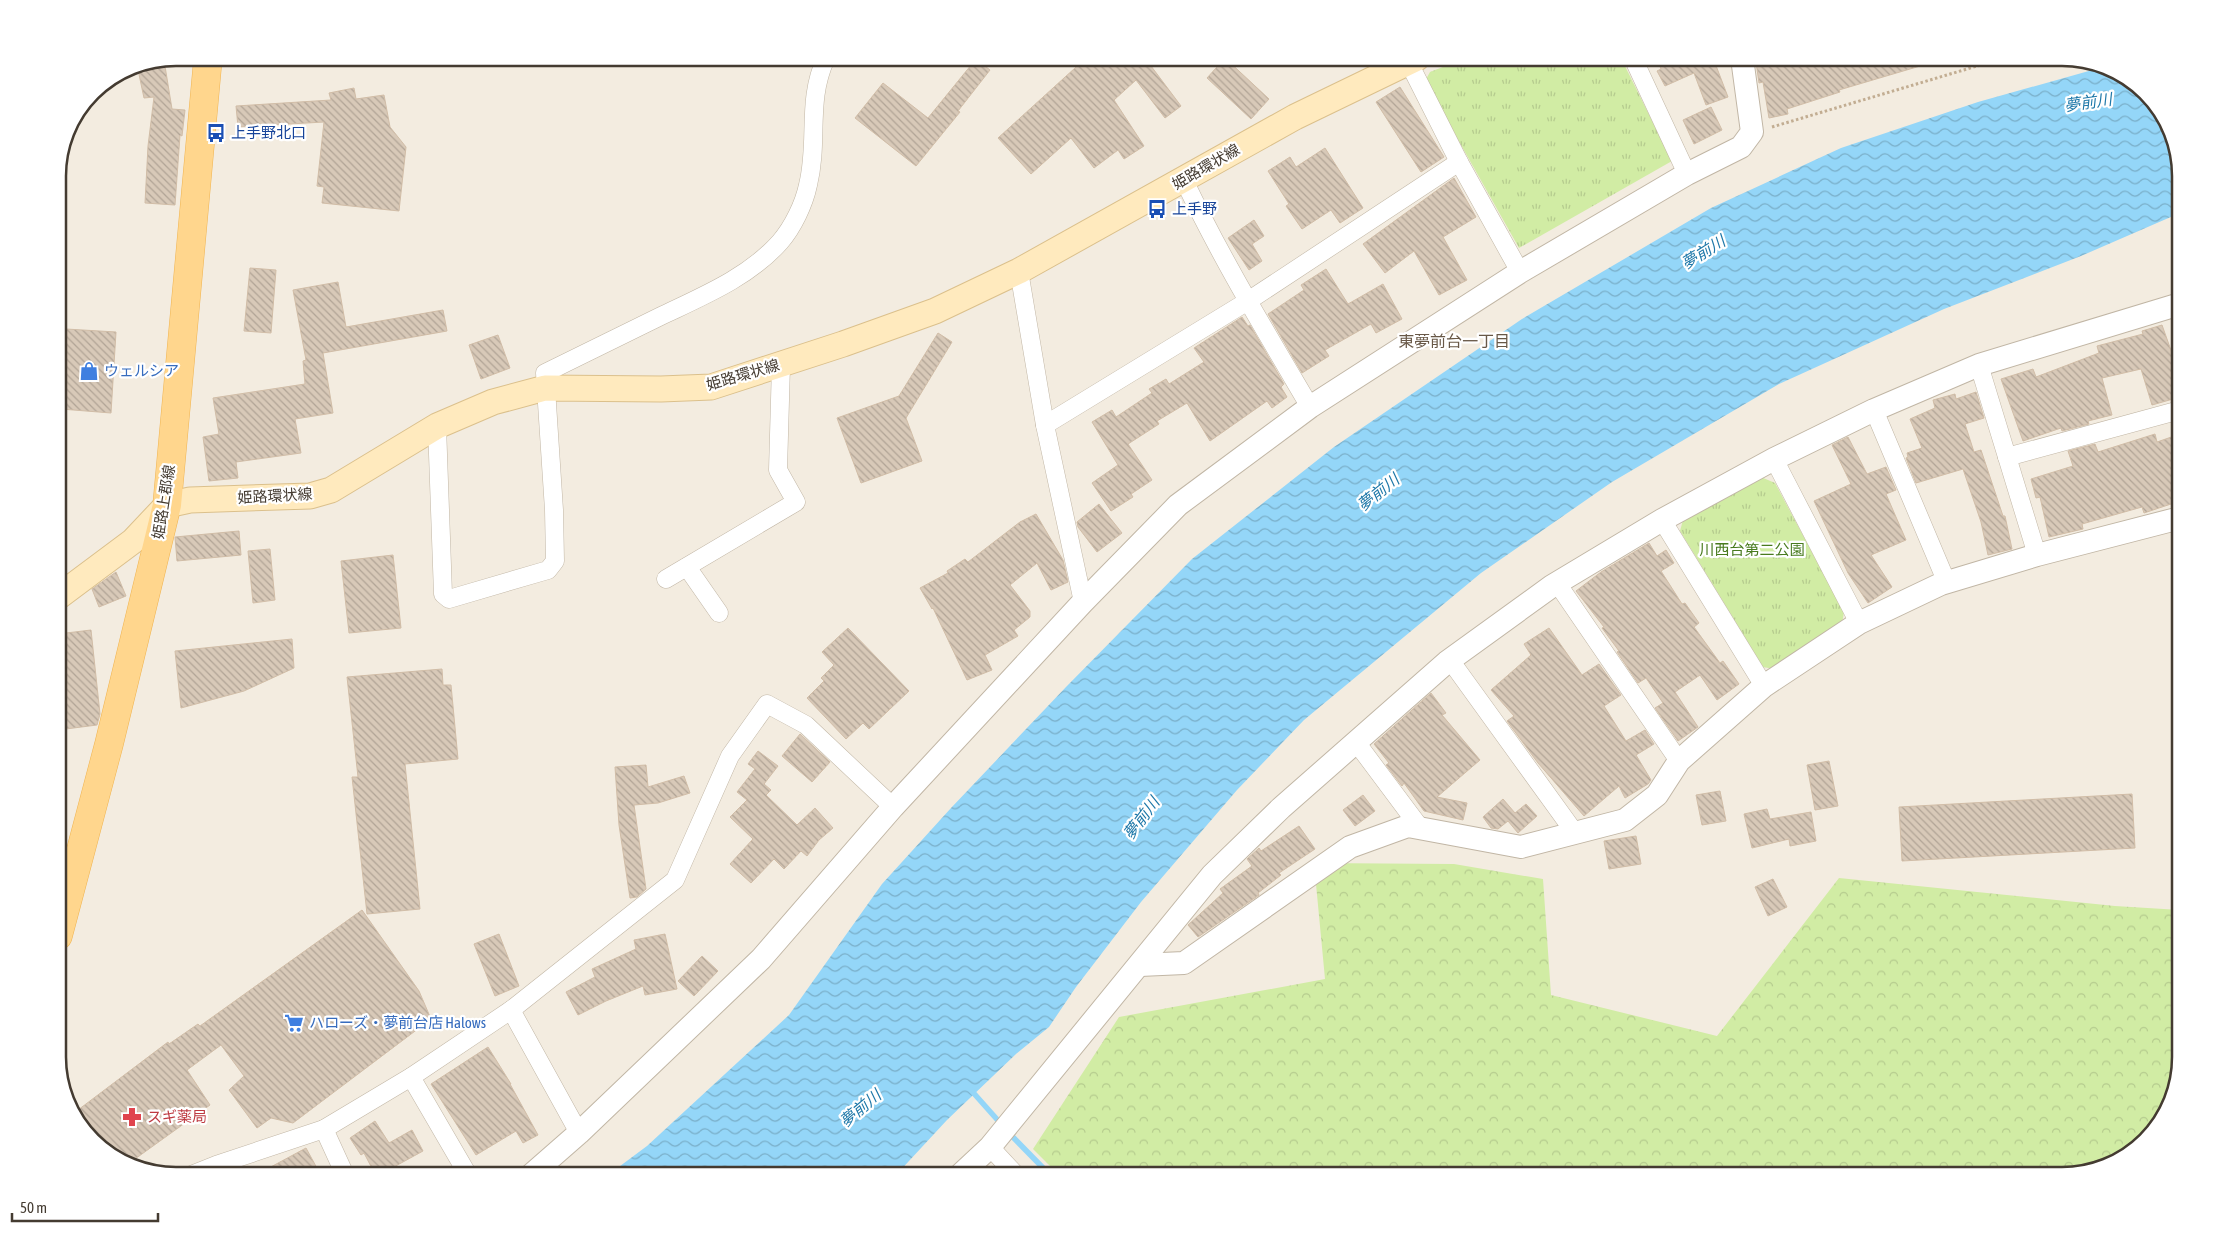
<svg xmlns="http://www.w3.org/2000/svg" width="2238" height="1233" font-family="'Asap Condensed','Noto Sans JP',sans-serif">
  <defs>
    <pattern id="grass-tufts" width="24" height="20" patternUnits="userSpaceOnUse" patternTransform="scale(1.25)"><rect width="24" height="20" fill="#d1eca4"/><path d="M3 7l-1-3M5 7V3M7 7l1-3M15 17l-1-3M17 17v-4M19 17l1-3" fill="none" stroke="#b5cb8e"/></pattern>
    <pattern id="forest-crowns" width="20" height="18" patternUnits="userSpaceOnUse" patternTransform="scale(1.25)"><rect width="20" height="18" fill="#d1eca4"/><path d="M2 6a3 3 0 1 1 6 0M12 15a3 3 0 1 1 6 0" fill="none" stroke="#b5cb8e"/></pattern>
    <pattern id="water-waves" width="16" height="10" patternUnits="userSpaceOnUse" patternTransform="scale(1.25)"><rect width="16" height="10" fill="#94d6f8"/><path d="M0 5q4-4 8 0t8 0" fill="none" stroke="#7aafc9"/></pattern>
    <pattern id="building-back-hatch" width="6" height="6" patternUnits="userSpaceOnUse" patternTransform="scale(1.25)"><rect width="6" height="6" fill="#d8c9b8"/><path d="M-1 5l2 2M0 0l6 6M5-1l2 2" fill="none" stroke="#b1a496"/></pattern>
  </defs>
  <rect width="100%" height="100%" fill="#f3ece0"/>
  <g fill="url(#grass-tufts)">
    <polygon points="1466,58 1621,58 1672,161 1519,248 1425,81 1430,72"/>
    <polygon points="1761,477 1775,483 1844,612 1842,624 1774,669 1763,667 1680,531 1683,520"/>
  </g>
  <polygon fill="url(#forest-crowns)" points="1314,863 1454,864 1543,879 1551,995 1717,1036 1839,878 2115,906 2180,910 2180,1057 2168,1109 2127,1156 2062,1175 1059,1175 1033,1149 1119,1017 1325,979"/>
  <polygon fill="url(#water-waves)" points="2103,67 2114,70 2161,111 2180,169 2180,213 2081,256 1944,309 1779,384 1612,482 1481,573 1304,720 1237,790 1141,902 1076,987 1049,1027 1016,1054 947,1120 896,1175 608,1175 647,1146 789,1015 882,884 951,808 1066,687 1192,559 1334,447 1522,319 1711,208 1841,148 1978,102"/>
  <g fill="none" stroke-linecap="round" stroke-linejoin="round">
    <g stroke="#94d6f8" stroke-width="5.5">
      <polyline points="970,1089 1002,1125"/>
      <polyline points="1008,1132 1050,1175"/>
    </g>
  </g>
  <g fill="url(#building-back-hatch)" stroke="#d1bda7">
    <polygon points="1086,58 1160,58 1151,66 1181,106 1165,118 1136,80 1114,100 1144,146 1124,159 1118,150 1094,168 1071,138 1031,174 998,138"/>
    <polygon points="1225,58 1269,99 1251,119 1207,78"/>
    <polygon points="1671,58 1726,58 1715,63 1728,97 1706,105 1694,73 1665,86 1657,71 1661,69 1659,64"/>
    <polygon points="1780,58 1785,58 1786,63 1806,58 1937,58 1937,61 1839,90 1840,92 1787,109 1788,114 1769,118 1763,82 1759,83 1756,62"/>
    <polygon points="976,59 990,70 958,111 960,112 916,166 855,118 883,83 928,118"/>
    <polygon points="164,60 172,109 185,110 182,136 180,135 175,205 145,203 148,146 154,97 144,98 137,65"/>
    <polygon points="1400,87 1444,157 1421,172 1376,102"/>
    <polygon points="354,88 356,99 384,95 390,127 406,147 399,211 322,203 324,187 317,186 324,122 238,127 236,106 331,100 329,93"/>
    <polygon points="1711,107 1722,130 1694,144 1683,120"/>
    <polygon points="1325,148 1363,208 1340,223 1331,210 1302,229 1286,206 1289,204 1268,171 1290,157 1296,167"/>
    <polygon points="1454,178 1476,217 1443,237 1467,280 1439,295 1414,251 1385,273 1363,244"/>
    <polygon points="1254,220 1264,236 1252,244 1262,261 1249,270 1228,238"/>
    <polygon points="250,268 276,270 271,333 244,331"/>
    <polygon points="1326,269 1348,304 1383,284 1402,319 1376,333 1371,324 1325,350 1329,356 1302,373 1268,314 1304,290 1301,285"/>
    <polygon points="338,282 346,327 443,310 447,331 323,353 333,413 295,419 301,453 236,462 238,478 209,481 203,437 219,434 213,398 305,384 303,361 306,360 293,290"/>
    <polygon points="1242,317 1248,326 1250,325 1284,384 1281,387 1287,397 1272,408 1267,401 1210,441 1187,403 1157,421 1159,424 1128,444 1152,480 1131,494 1133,497 1111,511 1092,483 1118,465 1092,422 1112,410 1116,417 1152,393 1149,389 1166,379 1169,384 1204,362 1194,348"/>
    <polygon points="2162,325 2173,356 2180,387 2180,397 2152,405 2141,369 2102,378 2112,415 2088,421 2089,424 2062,431 2061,428 2023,441 2001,379 2033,369 2036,377 2099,353 2097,346 2143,334 2142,331"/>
    <polygon points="66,329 116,332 111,413 61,409"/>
    <polygon points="938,333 952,342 906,418 922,461 861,483 837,418 899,396"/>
    <polygon points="498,335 510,368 481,379 469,345"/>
    <polygon points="1976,392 1984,418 1965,424 1974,452 1981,450 2003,516 2005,516 2012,549 1988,555 1981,522 1963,469 1916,483 1906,458 1908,457 1907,453 1922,448 1910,419 1935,408 1933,400 1955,394 1956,399"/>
    <polygon points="2155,434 2157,442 2180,434 2180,501 2144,513 2142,507 2082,524 2083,529 2049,537 2040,497 2036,498 2031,479 2073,466 2068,451 2095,444 2098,452"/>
    <polygon points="1848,437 1867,474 1886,467 1896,490 1886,494 1906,540 1871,555 1892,587 1868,603 1848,573 1814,501 1851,484 1832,445"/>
    <polygon points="1099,504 1122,533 1097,552 1078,527 1077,522"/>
    <polygon points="1036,514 1063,560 1068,582 1051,590 1037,563 1010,585 1030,611 1030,617 1014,630 1018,636 985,655 992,670 967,680 933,608 932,609 920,588 948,573 947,571 965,559 968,562 1020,522"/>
    <polygon points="239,531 241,555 177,561 175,537"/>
    <polygon points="1649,543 1657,556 1666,550 1674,563 1661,571 1682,604 1685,603 1699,623 1694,627 1720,663 1723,661 1739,684 1717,700 1700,675 1675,692 1698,727 1678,741 1655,708 1663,703 1646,678 1638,683 1617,652 1619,651 1602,628 1604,627 1576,591 1601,572"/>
    <polygon points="270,549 275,600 253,603 248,551"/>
    <polygon points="393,555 401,628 349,633 341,561"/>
    <polygon points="116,572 126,596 99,607 92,589"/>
    <polygon points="848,628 909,691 869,729 863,723 846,739 807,698 824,681 821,678 834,665 822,652"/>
    <polygon points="1549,628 1582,675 1599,664 1621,695 1604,706 1626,741 1645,730 1654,744 1636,755 1651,780 1648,784 1625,798 1619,786 1584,816 1538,763 1507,721 1514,716 1491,690 1531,655 1524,644"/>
    <polygon points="91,630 100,714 97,725 58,730 58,634"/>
    <polygon points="292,639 294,668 244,691 181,708 175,651"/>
    <polygon points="442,669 443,685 451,685 458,759 405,764 420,909 367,914 352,777 358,777 347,677"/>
    <polygon points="1431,693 1446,713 1442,715 1480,760 1437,797 1467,803 1463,820 1424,811 1404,783 1402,786 1386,765 1389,763 1374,744"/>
    <polygon points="800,734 830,762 812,782 782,756"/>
    <polygon points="758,751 778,766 764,784 771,790 766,795 797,825 815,808 833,828 819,840 807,856 801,851 784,869 774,859 751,883 730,864 753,839 730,817 747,800 737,792 755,769 748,764"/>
    <polygon points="1829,761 1838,806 1815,810 1807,765"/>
    <polygon points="646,765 648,787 684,776 690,793 658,803 634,805 646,889 637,897 630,898 619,825 615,767"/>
    <polygon points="1720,791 1726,821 1702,825 1696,795"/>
    <polygon points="2132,794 2135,848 1902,861 1899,807"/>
    <polygon points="1363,795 1375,811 1355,826 1343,810"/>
    <polygon points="1503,799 1515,813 1526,804 1537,816 1518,833 1508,821 1498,829 1491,828 1483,817"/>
    <polygon points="1767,809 1770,819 1811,812 1816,841 1790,846 1789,839 1752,848 1744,814"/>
    <polygon points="1299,826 1315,849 1279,873 1281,875 1258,893 1259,895 1198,937 1188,925 1223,893 1220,889 1252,866 1247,859 1259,848 1261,851"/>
    <polygon points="1636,836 1641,864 1609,869 1604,841"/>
    <polygon points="1773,879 1787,907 1768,916 1755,887"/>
    <polygon points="362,910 419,991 431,1019 293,1123 271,1118 257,1128 229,1090 244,1076 221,1045 187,1070 210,1105 128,1164 124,1163 78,1123 74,1113 168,1042 169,1044 198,1024 200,1026"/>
    <polygon points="499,934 519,986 495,996 474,944"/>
    <polygon points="665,934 677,989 645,995 643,986 606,1001 578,1015 566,992 595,977 592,969 636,949 634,940"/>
    <polygon points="702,956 718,971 694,996 678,981"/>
    <polygon points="488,1047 511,1084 510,1084 538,1135 523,1143 516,1131 476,1155 431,1084"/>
    <polygon points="375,1121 389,1143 412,1130 423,1151 392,1168 396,1176 376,1176 364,1153 361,1155 350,1138"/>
    <polygon points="306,1148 318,1170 307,1176 254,1176"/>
  </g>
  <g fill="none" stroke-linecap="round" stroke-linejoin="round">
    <g stroke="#c1b6a5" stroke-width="19">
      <g id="minor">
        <polyline points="1633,58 1687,174"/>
        <polyline points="1408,61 1459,162 1520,272"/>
        <path d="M1184 180C1221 258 1266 332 1310 407"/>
        <polyline points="1019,271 1045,425 1083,602"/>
        <polyline points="1979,365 2037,555"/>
        <polyline points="1874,410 1947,583"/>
        <polyline points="1045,425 1248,301 1459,162"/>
        <path d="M437 426 443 594 449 599 548 570 555 561 554 510 545 373C584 354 622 335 661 316 703 296 749 277 780 242 793 227 804 204 808 185 819 140 806 101 826 58"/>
        <polyline points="2007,457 2180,410"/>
        <polyline points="1774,459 1859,623"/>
        <polyline points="1662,520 1764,686"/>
        <polyline points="687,567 719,613"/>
        <polyline points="666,579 796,502 778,470 781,365"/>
        <polyline points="1557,583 1679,761"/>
        <polyline points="1450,660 1575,833"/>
        <polyline points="1356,742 1421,829"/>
        <polyline points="511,1010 579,1133"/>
        <polyline points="411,1077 468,1175"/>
        <polyline points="324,1129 345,1175"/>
        <polyline points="990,1147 1016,1175"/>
        <polyline points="191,1175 216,1165 324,1129 411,1077 511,1010 675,880 730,756 767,704 806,725 893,807"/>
      </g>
    </g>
    <g stroke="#c1b6a5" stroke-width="24">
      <g id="tertiary">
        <polyline points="1140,965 1184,963 1350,847 1408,826 1521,847 1625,820 1657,795 1679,761 1764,686 1859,623 1941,584 2037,555 2180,518"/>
        <polyline points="531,1175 579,1133 761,959 893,807 1083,602 1178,505 1310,407 1520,272 1687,174 1741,147 1752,132 1742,58"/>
        <polyline points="960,1175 990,1147 1212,875 1281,808 1447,662 1552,586 1662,520 1774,459 1874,410 1979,365 2180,304"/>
      </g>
    </g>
    <g stroke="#dbc08c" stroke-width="27">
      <polyline id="secondary" points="58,597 133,541 167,505 190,500 310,496 331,490 437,426 493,402 545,388 661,389 711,387 843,344 935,311 1019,271 1295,117 1417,58"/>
    </g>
    <g stroke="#f0b451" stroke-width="29">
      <polyline id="primary" points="58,936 109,744 167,505 208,58"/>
    </g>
    <polyline stroke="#c2ad92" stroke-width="3" stroke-dasharray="2.5 2.5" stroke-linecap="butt" points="1772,127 2004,58"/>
    <use href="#minor" stroke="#fff" stroke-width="18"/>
    <use href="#tertiary" stroke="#fff" stroke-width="22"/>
    <use href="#secondary" stroke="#ffeabe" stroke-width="25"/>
    <use href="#primary" stroke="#ffd68d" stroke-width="28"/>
  </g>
  <defs>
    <g id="bus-bare" transform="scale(1.5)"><path d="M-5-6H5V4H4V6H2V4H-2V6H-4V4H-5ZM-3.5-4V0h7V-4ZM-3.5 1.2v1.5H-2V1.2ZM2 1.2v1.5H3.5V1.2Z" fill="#1a4fb4" stroke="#fff" stroke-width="2.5" paint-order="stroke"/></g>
    <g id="shop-bare" transform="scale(1.5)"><path d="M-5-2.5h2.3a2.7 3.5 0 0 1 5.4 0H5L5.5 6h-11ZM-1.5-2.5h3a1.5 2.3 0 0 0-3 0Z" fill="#3f7fe0" stroke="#fff" stroke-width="2.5" paint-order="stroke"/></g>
    <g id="supermarket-bare" transform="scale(1.5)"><path d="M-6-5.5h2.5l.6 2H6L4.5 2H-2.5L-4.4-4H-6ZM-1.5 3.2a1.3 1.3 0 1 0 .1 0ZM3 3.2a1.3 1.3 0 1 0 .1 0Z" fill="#3f7fe0" stroke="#fff" stroke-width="2.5" paint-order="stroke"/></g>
    <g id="pharmacy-bare" transform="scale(1.5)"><path d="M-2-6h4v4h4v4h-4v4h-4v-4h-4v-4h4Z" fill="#e0444e" stroke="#fff" stroke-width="2.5" paint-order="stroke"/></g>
  </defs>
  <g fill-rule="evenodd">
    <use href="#bus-bare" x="216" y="133"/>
    <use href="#bus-bare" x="1157" y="209"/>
    <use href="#shop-bare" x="89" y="371"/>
    <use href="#supermarket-bare" x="294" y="1023"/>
    <use href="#pharmacy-bare" x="132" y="1117"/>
  </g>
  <g text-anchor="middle" stroke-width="4.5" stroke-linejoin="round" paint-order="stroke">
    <g font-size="15" fill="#164399" stroke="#fff" text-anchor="start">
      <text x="231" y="138">上手野北口</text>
      <text x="1172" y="214">上手野</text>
    </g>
    <g font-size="15" fill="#443b31" stroke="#fff">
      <text transform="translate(1206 167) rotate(-30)" y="5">姫路環状線</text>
      <text transform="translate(743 375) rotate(-16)" y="5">姫路環状線</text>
      <text transform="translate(275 496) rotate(-3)" y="5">姫路環状線</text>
      <text transform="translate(164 502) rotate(-81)" y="5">姫路上郡線</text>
    </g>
    <g font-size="15" fill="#366cbe" stroke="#fff" text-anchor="start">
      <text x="104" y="376">ウェルシア</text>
      <text x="309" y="1028">ハローズ・夢前台店 Halows</text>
    </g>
    <g font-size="15" fill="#497b1f" stroke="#fff">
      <text x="1752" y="555">川西台第二公園</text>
    </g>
    <g font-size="15" fill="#be3a42" stroke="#fff" text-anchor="start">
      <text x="147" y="1122">スギ薬局</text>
    </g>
    <g font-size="16" font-style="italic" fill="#1e78a9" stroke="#fff">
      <text transform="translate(2088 102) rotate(-8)" y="6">夢前川</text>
      <text transform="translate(1703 252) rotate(-32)" y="6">夢前川</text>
      <text transform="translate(1378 492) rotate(-39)" y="6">夢前川</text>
      <text transform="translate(1141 818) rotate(-53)" y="6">夢前川</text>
      <text transform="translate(860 1108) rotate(-40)" y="6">夢前川</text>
    </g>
    <g font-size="16" fill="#685847" stroke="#fff">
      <text x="1454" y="347">東夢前台一丁目</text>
    </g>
  </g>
  <path d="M0 0H2238V1233H0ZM176 66H2062A110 110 0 0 1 2172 176V1057A110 110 0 0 1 2062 1167H176A110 110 0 0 1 66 1057V176A110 110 0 0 1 176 66Z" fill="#fff" fill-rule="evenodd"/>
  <path fill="none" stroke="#443b31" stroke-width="2.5" d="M176 66H2062A110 110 0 0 1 2172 176V1057A110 110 0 0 1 2062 1167H176A110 110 0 0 1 66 1057V176A110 110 0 0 1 176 66Z"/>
  <path d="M12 1213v8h146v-8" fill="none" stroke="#443b31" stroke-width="2.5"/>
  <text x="20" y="1213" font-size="15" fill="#443b31" stroke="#ffffff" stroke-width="4" paint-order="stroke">50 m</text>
</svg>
